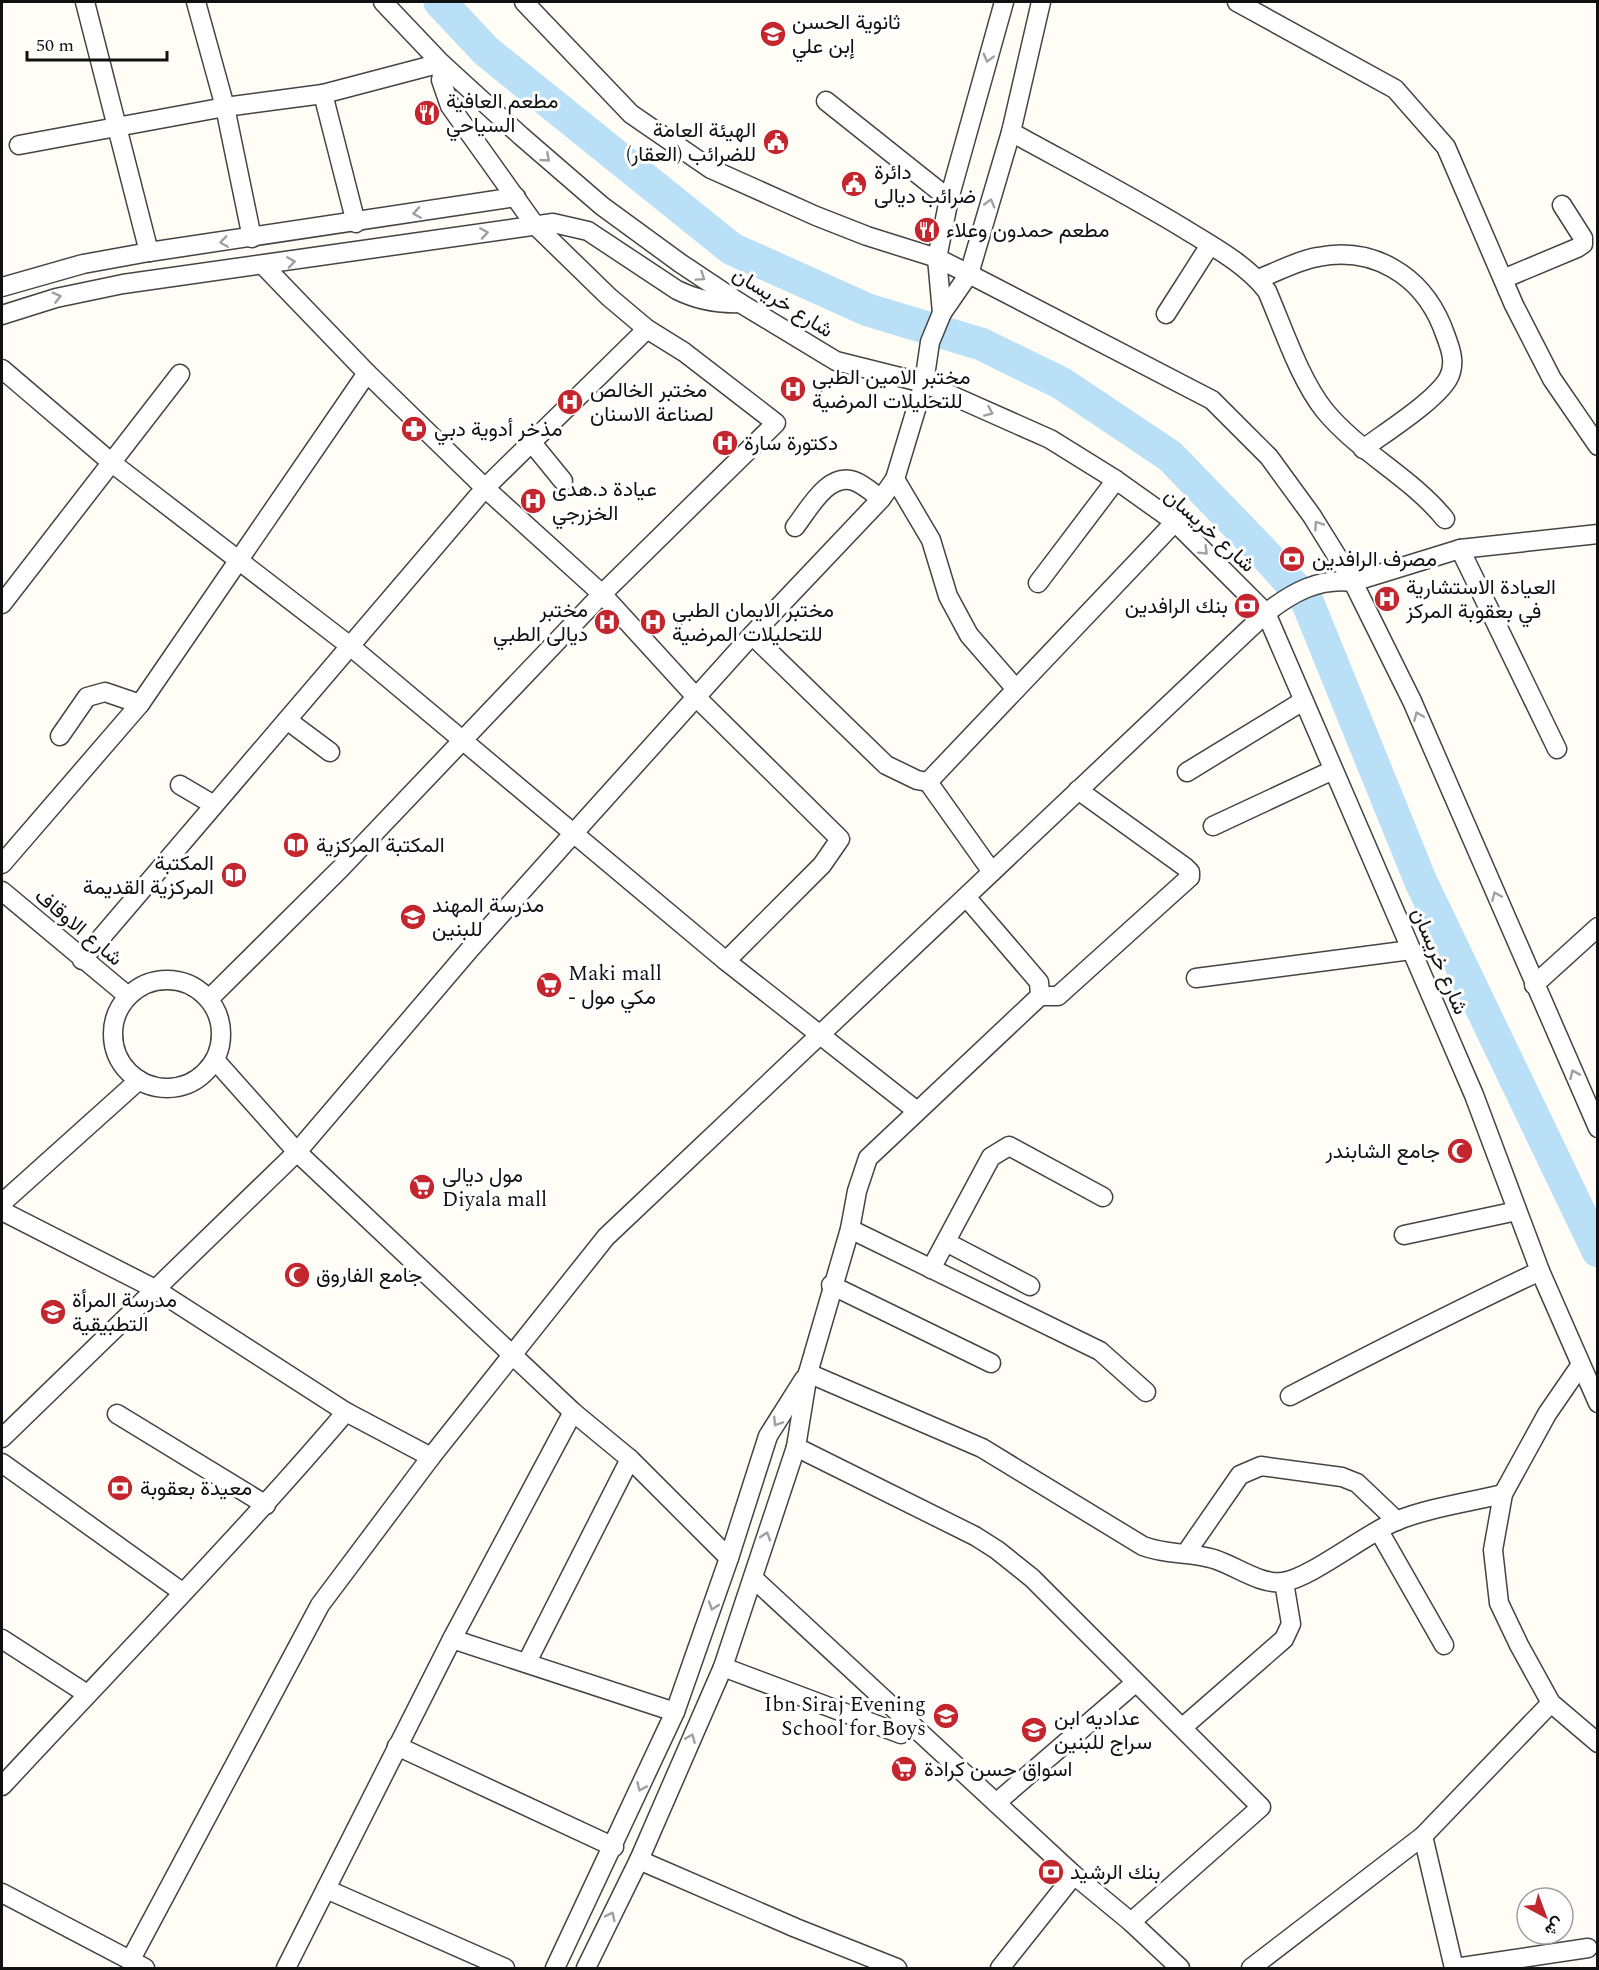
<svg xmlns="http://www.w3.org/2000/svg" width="1599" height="1970" font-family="Spectral,Vazirmatn,serif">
  <rect width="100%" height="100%" fill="#fffdf5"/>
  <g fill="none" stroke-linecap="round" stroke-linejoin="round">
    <polyline stroke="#b9e0f7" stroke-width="33" points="440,2 486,51 732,249 868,310 981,344 1061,383 1170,456 1261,550 1307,601 1421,882 1598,1251"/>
    <g stroke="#444" stroke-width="21">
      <g id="minor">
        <polyline points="85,2 149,252"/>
        <polyline points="196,2 225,107 252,238"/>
        <polyline points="383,2 441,63 521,136 602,206 680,263 740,303 836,361 924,383 1050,439 1116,480 1175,522 1266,613 1474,1095 1540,1271 1598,1403"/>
        <polyline points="524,2 631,114 711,169 816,216 867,236 937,258 969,274 1212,400 1269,457 1312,516 1353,582 1412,701 1598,1128"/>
        <polyline points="1237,2 1395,89 1446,147 1514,305 1552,379 1598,446"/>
        <polyline points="323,94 356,223"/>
        <polyline points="826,101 949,199"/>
        <path d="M1011 132C1069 164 1127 194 1183 228 1212 246 1246 264 1267 291 1283 328 1300 380 1325 411 1360 453 1411 477 1445 519"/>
        <polyline points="19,145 225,107 323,94 441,63"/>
        <polyline points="264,266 367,373 485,488 602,594 696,697 840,839 822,865 726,961"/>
        <path d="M1258 279C1277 272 1298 260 1318 257 1373 246 1421 275 1442 326 1448 343 1458 361 1448 379 1434 402 1386 432 1363 449"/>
        <polyline points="1503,279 1577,248 1583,244 1583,238 1562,205"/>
        <polyline points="2,287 83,264 149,252 516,197"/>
        <polyline points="942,313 937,258 949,199 1004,2"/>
        <polyline points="1166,314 1210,245"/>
        <path d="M2 315 56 298 123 284 553 223 588 231 677 290C697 300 717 304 740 303"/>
        <polyline points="2,369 112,463 350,646 726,961 917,1111"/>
        <polyline points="532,443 563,481"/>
        <polyline points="895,479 931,540 948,596 969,635 1016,689"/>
        <path d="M795 527C809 509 828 472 854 481 863 484 873 493 881 499"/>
        <polyline points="1460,549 1557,749"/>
        <polyline points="1038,583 1116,480"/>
        <polyline points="2,604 180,374"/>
        <polyline points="752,635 886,765 917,780 928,782 992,872"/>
        <polyline points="287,720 330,752"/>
        <polyline points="60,736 87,697 105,692 140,704"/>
        <polyline points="1187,772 1303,701"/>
        <polyline points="928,782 1175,522"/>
        <polyline points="180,785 214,805"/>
        <polyline points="1213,826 1333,770"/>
        <polyline points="2,864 140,704 367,373"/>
        <polyline points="2,891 128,996"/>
        <polyline points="967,898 1039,982 1040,996"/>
        <polyline points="82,960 485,488 647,329"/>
        <polyline points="1196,978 1411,950"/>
        <circle cx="167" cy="1034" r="54"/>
        <polyline points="1534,985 1598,927"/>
        <polyline points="209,999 340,869 602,594 776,423 684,352 647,329 609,297 535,225 450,106 441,80 444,66"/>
        <polyline points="215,1060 297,1152 573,1412 630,1459 729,1558"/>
        <polyline points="2,1203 139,1080"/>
        <polyline points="2,1211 155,1289 346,1412 431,1457"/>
        <polyline points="850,1229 1100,1351 1146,1392"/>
        <polyline points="1404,1235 1517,1211"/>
        <polyline points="946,1242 1030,1286"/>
        <polyline points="931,1269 991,1157 1009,1146 1103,1197"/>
        <polyline points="831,1285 991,1363"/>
        <polyline points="1580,1366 1547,1414 1503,1494 1493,1550 1499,1603 1519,1645 1551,1703 1598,1743"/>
        <path d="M808 1373 982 1448 1143 1546C1166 1555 1190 1552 1214 1559 1236 1566 1260 1585 1283 1582 1309 1579 1367 1533 1396 1521 1428 1508 1469 1502 1503 1494"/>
        <path d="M1290 1396C1373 1353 1455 1311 1540 1271"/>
        <polyline points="117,1414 266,1505"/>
        <polyline points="2,1438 297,1152 471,948 572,835 752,635 881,499 895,479 924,383 930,342 942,313 969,274 1011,132 1041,2"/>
        <polyline points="796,1447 975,1536 997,1550 1032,1578 1261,1807 1131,1922"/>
        <polyline points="2,1463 182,1592"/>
        <polyline points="1379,1531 1444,1645"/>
        <polyline points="1186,1553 1240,1475 1261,1466 1342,1477 1357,1483 1397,1521"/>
        <polyline points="753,1578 1074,1875 1131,1922 1180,1968"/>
        <polyline points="2,1639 87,1694"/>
        <polyline points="452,1639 675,1712"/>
        <polyline points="527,1662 630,1459"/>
        <polyline points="723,1667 901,1734 913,1726"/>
        <polyline points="1183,1727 1284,1639 1291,1624 1284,1582"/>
        <polyline points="397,1746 614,1847"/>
        <path d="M2 1786C117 1662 236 1541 346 1412"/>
        <polyline points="996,1803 1135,1683"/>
        <polyline points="1423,1836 1454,1968"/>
        <polyline points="639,1860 796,1928 897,1968"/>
        <polyline points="326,1889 505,1968"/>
        <polyline points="2,1893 145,1968"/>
        <path d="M130 1961 320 1605 431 1457 606 1237 1266 613C1293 592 1318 578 1353 582L1460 549 1598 534"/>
        <polyline points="286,1968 452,1639 573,1412"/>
        <polyline points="555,1968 675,1712 729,1558 768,1436 804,1379"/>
        <polyline points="586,1968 639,1860 723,1667 796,1447 808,1373 850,1229 857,1191 868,1158 1040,996 1058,996 1190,877 1190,872 1185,867 1078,790"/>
        <polyline points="1000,1968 1074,1875"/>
        <polyline points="1251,1968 1423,1836 1551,1703"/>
        <polyline points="1455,1968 1588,1948"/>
      </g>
    </g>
    <use href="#minor" stroke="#fff" stroke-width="18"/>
  </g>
  <defs><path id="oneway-chevron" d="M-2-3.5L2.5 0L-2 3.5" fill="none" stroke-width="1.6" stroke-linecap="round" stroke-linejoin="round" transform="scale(1.5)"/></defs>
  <g stroke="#a0a0a0">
    <use href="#oneway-chevron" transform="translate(988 58) rotate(105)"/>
    <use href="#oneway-chevron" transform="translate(546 158) rotate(41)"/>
    <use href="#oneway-chevron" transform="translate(990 203) rotate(-74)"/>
    <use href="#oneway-chevron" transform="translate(417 213) rotate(171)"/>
    <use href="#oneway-chevron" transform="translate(484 233) rotate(-9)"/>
    <use href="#oneway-chevron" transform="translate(224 242) rotate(172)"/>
    <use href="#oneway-chevron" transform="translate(291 262) rotate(-9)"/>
    <use href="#oneway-chevron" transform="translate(701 277) rotate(34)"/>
    <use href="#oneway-chevron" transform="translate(57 297) rotate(-14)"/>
    <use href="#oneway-chevron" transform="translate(989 412) rotate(24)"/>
    <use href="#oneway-chevron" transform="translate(1318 525) rotate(-124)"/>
    <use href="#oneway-chevron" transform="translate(1204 551) rotate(45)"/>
    <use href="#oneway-chevron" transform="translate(1418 716) rotate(-113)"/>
    <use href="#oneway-chevron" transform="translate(1496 896) rotate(-113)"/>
    <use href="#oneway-chevron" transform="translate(1574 1074) rotate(-114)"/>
    <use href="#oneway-chevron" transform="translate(777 1422) rotate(123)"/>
    <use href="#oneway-chevron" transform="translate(766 1536) rotate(-72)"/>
    <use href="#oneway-chevron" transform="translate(713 1606) rotate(109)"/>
    <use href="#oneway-chevron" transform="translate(691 1738) rotate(-67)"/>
    <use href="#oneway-chevron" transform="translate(641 1787) rotate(114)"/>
    <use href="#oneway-chevron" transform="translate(611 1916) rotate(-64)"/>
  </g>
  <defs>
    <g id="school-disc" transform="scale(1.35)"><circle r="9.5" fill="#c4262e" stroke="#fff"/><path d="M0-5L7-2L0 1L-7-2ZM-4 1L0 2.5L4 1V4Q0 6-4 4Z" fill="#fff"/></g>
    <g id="restaurant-disc" transform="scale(1.35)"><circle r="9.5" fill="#c4262e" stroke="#fff"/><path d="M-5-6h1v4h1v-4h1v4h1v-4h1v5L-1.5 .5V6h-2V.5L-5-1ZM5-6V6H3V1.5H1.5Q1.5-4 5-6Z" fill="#fff"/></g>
    <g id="civic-disc" transform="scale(1.35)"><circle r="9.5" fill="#c4262e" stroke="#fff"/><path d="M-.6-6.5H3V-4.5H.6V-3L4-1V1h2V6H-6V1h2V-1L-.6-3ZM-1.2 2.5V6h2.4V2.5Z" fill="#fff"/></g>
    <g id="hospital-disc" transform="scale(1.35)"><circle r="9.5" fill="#c4262e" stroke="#fff"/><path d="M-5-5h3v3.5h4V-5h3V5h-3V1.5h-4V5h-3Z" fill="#fff"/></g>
    <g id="pharmacy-disc" transform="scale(1.35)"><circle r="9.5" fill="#c4262e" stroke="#fff"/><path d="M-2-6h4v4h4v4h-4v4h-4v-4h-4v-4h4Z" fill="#fff"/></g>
    <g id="bank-disc" transform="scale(1.35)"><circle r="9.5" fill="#c4262e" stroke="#fff"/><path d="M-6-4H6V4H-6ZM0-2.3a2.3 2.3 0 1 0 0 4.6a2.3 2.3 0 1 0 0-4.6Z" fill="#fff"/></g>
    <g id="library-disc" transform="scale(1.35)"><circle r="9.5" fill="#c4262e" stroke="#fff"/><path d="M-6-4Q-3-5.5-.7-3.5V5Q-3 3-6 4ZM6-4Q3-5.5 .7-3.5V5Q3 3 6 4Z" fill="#fff"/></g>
    <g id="supermarket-disc" transform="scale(1.35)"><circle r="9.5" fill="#c4262e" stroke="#fff"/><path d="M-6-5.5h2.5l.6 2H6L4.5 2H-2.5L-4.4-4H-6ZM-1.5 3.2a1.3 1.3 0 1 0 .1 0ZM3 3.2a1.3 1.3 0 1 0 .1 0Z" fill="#fff"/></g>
    <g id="mosque-disc" transform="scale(1.35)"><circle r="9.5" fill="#c4262e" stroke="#fff"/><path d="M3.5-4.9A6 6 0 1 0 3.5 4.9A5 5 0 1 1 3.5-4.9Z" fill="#fff"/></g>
  </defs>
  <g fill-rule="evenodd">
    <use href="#school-disc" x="773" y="34"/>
    <use href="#restaurant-disc" x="427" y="113"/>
    <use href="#civic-disc" x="776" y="142"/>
    <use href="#civic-disc" x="854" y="184"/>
    <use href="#restaurant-disc" x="927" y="230"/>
    <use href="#hospital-disc" x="793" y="389"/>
    <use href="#hospital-disc" x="570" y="402"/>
    <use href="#pharmacy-disc" x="414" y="429"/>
    <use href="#hospital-disc" x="725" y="443"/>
    <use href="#hospital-disc" x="533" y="501"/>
    <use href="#bank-disc" x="1292" y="559"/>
    <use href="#hospital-disc" x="1387" y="599"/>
    <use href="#bank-disc" x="1247" y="606"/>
    <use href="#hospital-disc" x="607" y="622"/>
    <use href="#hospital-disc" x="653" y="622"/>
    <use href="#library-disc" x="296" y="845"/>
    <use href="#library-disc" x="234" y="875"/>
    <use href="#school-disc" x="413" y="917"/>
    <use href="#supermarket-disc" x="549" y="985"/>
    <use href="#mosque-disc" x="1460" y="1151"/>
    <use href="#supermarket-disc" x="422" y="1187"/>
    <use href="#mosque-disc" x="297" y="1275"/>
    <use href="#school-disc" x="53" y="1312"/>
    <use href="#bank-disc" x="120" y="1488"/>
    <use href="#school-disc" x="946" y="1716"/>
    <use href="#school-disc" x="1034" y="1730"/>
    <use href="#supermarket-disc" x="904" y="1769"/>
    <use href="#bank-disc" x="1051" y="1872"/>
  </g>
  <g text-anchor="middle" stroke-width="6" stroke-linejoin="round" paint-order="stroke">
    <g font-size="21" fill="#111" stroke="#fff" text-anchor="start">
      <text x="792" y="29">ثانوية الحسن<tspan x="792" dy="24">إبن علي</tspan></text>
      <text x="446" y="108">مطعم العافية<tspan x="446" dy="24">السياحي</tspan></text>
      <text x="756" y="137" text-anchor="end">الهيئة العامة<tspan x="756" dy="24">للضرائب (العقار)</tspan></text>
      <text x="874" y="179">دائرة<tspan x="874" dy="24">ضرائب ديالى</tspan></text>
      <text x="946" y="237">مطعم حمدون وعلاء</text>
      <text x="812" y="384">مختبر الامين الطبي<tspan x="812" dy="24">للتحليلات المرضية</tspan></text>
      <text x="590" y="397">مختبر الخالص<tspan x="590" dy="24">لصناعة الاسنان</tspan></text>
      <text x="434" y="436">مذخر أدوية دبي</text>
      <text x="744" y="450">دكتورة سارة</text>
      <text x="552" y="496">عيادة د.هدى<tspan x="552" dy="24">الخزرجي</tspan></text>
      <text x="1312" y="566">مصرف الرافدين</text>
      <text x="1406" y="594">العيادة الاستشارية<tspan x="1406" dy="24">في بعقوبة المركز</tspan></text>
      <text x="1228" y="613" text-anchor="end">بنك الرافدين</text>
      <text x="588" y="617" text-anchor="end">مختبر<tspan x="588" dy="24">ديالى الطبي</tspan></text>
      <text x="672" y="617">مختبر الايمان الطبي<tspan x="672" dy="24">للتحليلات المرضية</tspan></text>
      <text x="316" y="852">المكتبة المركزية</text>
      <text x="214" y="870" text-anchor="end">المكتبة<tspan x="214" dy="24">المركزية القديمة</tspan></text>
      <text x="432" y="912">مدرسة المهند<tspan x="432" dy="24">للبنين</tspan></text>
      <text x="568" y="980">Maki mall<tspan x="568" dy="24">- مكي مول</tspan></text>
      <text x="1440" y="1158" text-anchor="end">جامع الشابندر</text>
      <text x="442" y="1182">مول ديالى<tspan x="442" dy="24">Diyala mall</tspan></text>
      <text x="316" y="1282">جامع الفاروق</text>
      <text x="72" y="1307">مدرسة المرأة<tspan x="72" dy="24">التطبيقية</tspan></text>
      <text x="140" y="1495">معيدة بعقوبة</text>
      <text x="926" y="1711" text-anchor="end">Ibn Siraj Evening<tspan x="926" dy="24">School for Boys</tspan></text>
      <text x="1054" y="1725">عداديه ابن<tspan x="1054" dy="24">سراج للبنين</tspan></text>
      <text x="924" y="1776">اسواق حسن كرادة</text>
      <text x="1070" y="1879">بنك الرشيد</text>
    </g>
    <g font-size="21" fill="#111" stroke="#fff">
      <text transform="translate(783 302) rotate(32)" y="7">شارع خريسان</text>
      <text transform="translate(1210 530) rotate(42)" y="7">شارع خريسان</text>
      <text transform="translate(79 927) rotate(40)" y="7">شارع الاوقاف</text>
      <text transform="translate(1440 961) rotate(67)" y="7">شارع خريسان</text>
    </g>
  </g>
  <rect width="1599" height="1970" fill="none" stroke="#111111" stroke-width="6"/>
  <g transform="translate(1545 1916) rotate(139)"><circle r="28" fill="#ffffff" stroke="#a0a0a0" stroke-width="1.5"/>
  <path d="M0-4.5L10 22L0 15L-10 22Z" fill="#c4262e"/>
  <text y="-9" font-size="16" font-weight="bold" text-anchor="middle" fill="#111111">ش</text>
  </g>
  <path d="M27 51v9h140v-9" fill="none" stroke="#111111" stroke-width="3"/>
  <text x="36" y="51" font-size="18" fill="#111111" stroke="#ffffff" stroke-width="4.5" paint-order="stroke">50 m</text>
</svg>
